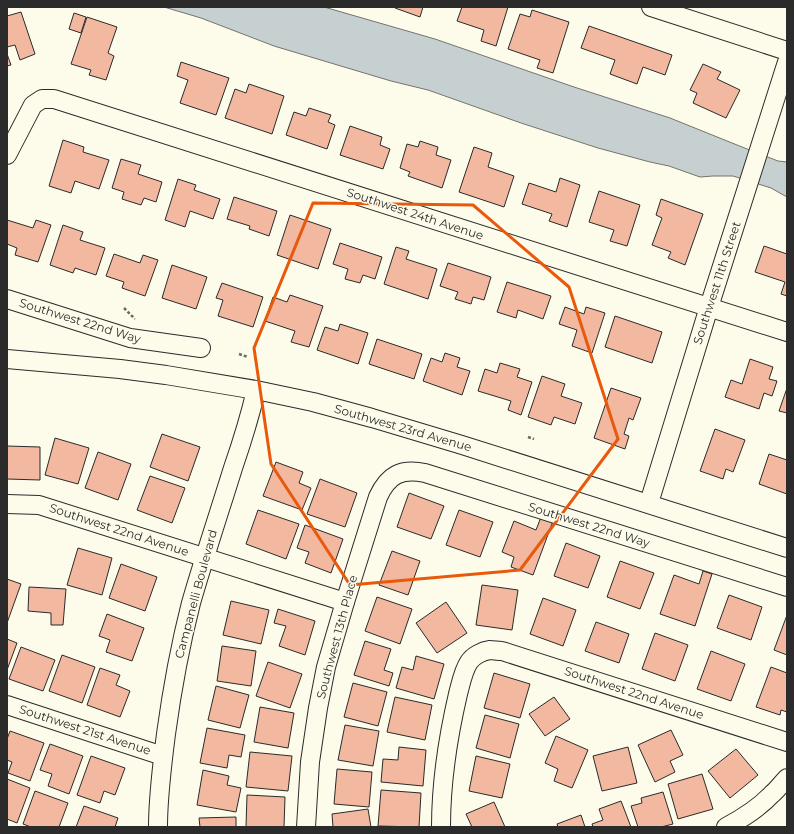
<svg xmlns="http://www.w3.org/2000/svg" width="794" height="834" font-family="Montserrat,sans-serif">
  <rect width="100%" height="100%" fill="#fdfbea"/>
  <polygon fill="#c7d0d0" stroke="#74746e" points="164,7 324,7 435,39 574,87 670,118 742,147 778,161 787,162 787,197 771,188 733,176 713,176 700,177 669,166 650,162 598,148 521,123 428,90 391,81 274,46 201,18"/>
  <g fill="#f2b8a0" stroke="#2b2b2b">
    <polygon points="396,7 423,7 420,17 395,8"/>
    <polygon points="462,7 508,7 496,46 481,41 484,30 457,21"/>
    <polygon points="532,10 569,22 553,73 537,68 540,60 508,49 520,14 530,17"/>
    <polygon points="21,12 35,54 20,60 15,45 7,47 7,16"/>
    <polygon points="74,13 86,17 81,33 69,29"/>
    <polygon points="87,17 117,27 108,53 114,56 106,80 89,75 91,70 71,64"/>
    <polygon points="589,26 672,55 665,75 643,67 637,84 610,74 615,60 581,48"/>
    <polygon points="7,54 11,65 7,66"/>
    <polygon points="181,62 229,78 216,115 180,103 188,80 177,76"/>
    <polygon points="703,64 721,72 717,79 740,90 726,118 693,103 697,93 690,90"/>
    <polygon points="249,84 284,96 272,134 225,118 235,89 246,93"/>
    <polygon points="309,108 331,115 328,122 335,125 327,149 286,135 294,112 306,116"/>
    <polygon points="350,126 382,137 380,145 390,149 383,169 340,155"/>
    <polygon points="63,140 84,147 83,152 109,160 99,189 75,181 71,193 49,186"/>
    <polygon points="420,141 438,147 436,155 451,160 442,188 408,176 410,172 400,168 407,144 418,147"/>
    <polygon points="474,147 492,153 488,167 514,176 504,207 459,192"/>
    <polygon points="121,159 141,165 138,174 162,182 156,202 144,198 141,205 122,199 124,192 112,188"/>
    <polygon points="560,178 580,185 567,227 549,221 552,214 522,204 529,183 556,192"/>
    <polygon points="178,179 196,185 194,190 220,199 213,219 190,211 185,227 165,220"/>
    <polygon points="599,191 640,205 627,246 610,241 614,230 589,222"/>
    <polygon points="234,197 277,211 269,236 249,229 250,226 227,219"/>
    <polygon points="661,199 703,214 685,265 668,258 671,252 652,245 662,218 656,215"/>
    <polygon points="290,215 331,229 318,269 277,255"/>
    <polygon points="7,220 33,228 36,220 51,225 38,262 15,255 17,248 7,244"/>
    <polygon points="63,225 83,232 80,240 105,248 96,275 75,268 73,273 50,265"/>
    <polygon points="340,243 382,257 375,279 363,275 360,283 345,279 348,269 333,264"/>
    <polygon points="764,246 787,254 787,296 781,294 785,282 755,272"/>
    <polygon points="396,247 409,251 406,259 437,269 428,299 384,284"/>
    <polygon points="114,254 140,263 143,255 158,260 145,296 122,288 124,282 106,276"/>
    <polygon points="448,263 491,277 484,300 473,297 471,304 455,299 458,292 440,286"/>
    <polygon points="172,265 207,277 196,309 162,298"/>
    <polygon points="507,282 551,296 543,319 518,310 516,318 497,312"/>
    <polygon points="222,283 263,297 253,327 218,316 223,300 216,298"/>
    <polygon points="290,295 323,306 309,347 291,342 295,331 265,321 273,297 287,302"/>
    <polygon points="565,307 584,314 586,307 605,313 592,353 572,346 577,330 559,324"/>
    <polygon points="615,316 662,332 652,363 605,347"/>
    <polygon points="340,324 368,333 358,364 317,350 325,327 338,331"/>
    <polygon points="377,339 422,354 414,379 369,364"/>
    <polygon points="445,353 460,358 457,367 470,371 462,395 423,381 431,358 442,362"/>
    <polygon points="750,359 773,367 769,379 777,381 772,396 764,393 759,409 725,397 731,380 742,384"/>
    <polygon points="500,363 520,369 517,377 532,382 521,415 508,410 511,401 478,391 485,369 497,373"/>
    <polygon points="542,376 565,384 561,396 582,403 575,424 554,417 551,425 528,417"/>
    <polygon points="611,388 641,398 633,420 629,418 624,434 629,436 625,449 594,438"/>
    <polygon points="787,388 787,413 779,411"/>
    <polygon points="715,429 745,440 733,472 726,469 723,479 700,471"/>
    <polygon points="162,434 200,447 188,481 150,467"/>
    <polygon points="55,438 89,448 78,484 45,475"/>
    <polygon points="7,446 40,447 40,480 7,479"/>
    <polygon points="98,452 131,464 118,500 85,488"/>
    <polygon points="769,454 787,460 787,494 759,484"/>
    <polygon points="276,462 303,472 299,483 311,488 302,510 263,496"/>
    <polygon points="150,476 185,488 172,523 137,510"/>
    <polygon points="320,479 357,493 345,527 307,514"/>
    <polygon points="409,493 444,506 431,539 397,527"/>
    <polygon points="258,510 299,524 286,559 246,544"/>
    <polygon points="459,510 493,522 480,557 446,545"/>
    <polygon points="541,517 553,521 533,575 511,567 514,557 502,552 514,521 536,530"/>
    <polygon points="305,525 343,539 331,573 305,563 309,552 297,548"/>
    <polygon points="566,543 600,556 588,588 554,576"/>
    <polygon points="78,548 112,558 102,595 67,585"/>
    <polygon points="392,551 420,561 408,595 379,585"/>
    <polygon points="620,561 654,573 640,609 607,597"/>
    <polygon points="121,564 157,577 145,611 109,598"/>
    <polygon points="703,571 712,574 695,626 660,614 674,575 699,584"/>
    <polygon points="7,579 21,584 7,623"/>
    <polygon points="482,585 518,590 512,630 476,625"/>
    <polygon points="29,587 66,589 63,625 51,625 51,613 28,611"/>
    <polygon points="729,595 762,607 751,640 717,628"/>
    <polygon points="377,597 412,609 400,644 365,631"/>
    <polygon points="543,598 576,610 563,646 530,634"/>
    <polygon points="231,601 269,610 261,644 223,635"/>
    <polygon points="446,602 467,633 437,653 416,623"/>
    <polygon points="278,609 315,621 305,655 279,646 286,626 274,623"/>
    <polygon points="107,614 144,628 132,661 106,652 110,640 99,636"/>
    <polygon points="787,615 787,655 774,650"/>
    <polygon points="596,622 629,634 619,663 585,651"/>
    <polygon points="655,633 688,645 675,681 642,669"/>
    <polygon points="7,639 17,643 7,670"/>
    <polygon points="365,641 391,649 384,670 393,673 389,686 354,675"/>
    <polygon points="222,646 256,651 251,686 217,681"/>
    <polygon points="21,647 55,660 43,691 9,679"/>
    <polygon points="711,651 745,664 731,701 697,689"/>
    <polygon points="62,655 95,667 82,703 49,691"/>
    <polygon points="416,656 444,664 434,699 396,688 402,667 413,670"/>
    <polygon points="268,662 302,674 290,708 256,696"/>
    <polygon points="771,667 787,673 787,712 781,710 780,715 756,707"/>
    <polygon points="100,668 120,675 116,685 130,691 120,717 87,705"/>
    <polygon points="494,673 530,684 520,718 484,708"/>
    <polygon points="353,683 387,692 378,726 344,717"/>
    <polygon points="216,686 249,695 240,728 208,720"/>
    <polygon points="395,697 432,705 425,740 387,732"/>
    <polygon points="554,697 570,719 545,736 529,714"/>
    <polygon points="260,707 294,713 288,748 254,742"/>
    <polygon points="485,715 519,724 510,758 476,748"/>
    <polygon points="345,725 379,731 373,766 338,760"/>
    <polygon points="207,728 245,735 241,757 229,755 227,768 200,763"/>
    <polygon points="671,730 683,755 670,761 675,772 655,782 638,745"/>
    <polygon points="10,731 44,743 30,781 8,773 12,762 7,760 7,739"/>
    <polygon points="556,736 588,750 572,788 554,781 558,769 545,763"/>
    <polygon points="50,744 83,756 69,794 48,786 52,774 40,770"/>
    <polygon points="399,747 426,750 423,786 381,782 383,759 398,760"/>
    <polygon points="628,747 637,783 602,791 593,756"/>
    <polygon points="736,749 758,775 730,798 708,771"/>
    <polygon points="250,752 292,756 288,791 246,787"/>
    <polygon points="91,756 125,768 115,795 104,791 100,803 77,795"/>
    <polygon points="476,756 510,764 502,798 469,791"/>
    <polygon points="337,769 372,772 369,807 334,804"/>
    <polygon points="203,770 229,776 227,785 241,788 236,812 197,805"/>
    <polygon points="702,774 713,809 678,819 668,784"/>
    <polygon points="7,779 30,788 17,823 7,819"/>
    <polygon points="381,790 421,793 419,827 378,826"/>
    <polygon points="35,791 68,803 59,827 31,827 23,824"/>
    <polygon points="663,792 673,824 661,827 638,827 631,806 642,803 641,798"/>
    <polygon points="247,795 285,797 284,827 246,827"/>
    <polygon points="621,801 631,827 593,827 592,824 603,820 599,809"/>
    <polygon points="494,802 505,827 472,827 466,814"/>
    <polygon points="84,806 118,818 115,827 76,827"/>
    <polygon points="368,809 371,827 333,827 332,814"/>
    <polygon points="581,815 585,827 558,827 557,824"/>
    <polygon points="236,817 236,827 200,827 199,818"/>
  </g>
  <g fill="none" stroke-linecap="round" stroke-linejoin="round">
    <g stroke="#2b2b2b" stroke-width="20">
      <g id="minor">
        <polyline points="651,7 787,51"/>
        <polyline points="7,155 33,105 42,99 54,99 787,332"/>
        <polyline points="7,299 130,338 201,348"/>
        <polyline points="7,359 120,369 166,375 256,390 313,402 372,418 462,445 787,548"/>
        <polyline points="649,503 709,307 787,62"/>
        <polyline points="7,504 39,505 345,602"/>
        <polyline points="7,705 163,756"/>
        <path d="M158 827C158 796 162 765 166 734 172 690 180 646 191 603 204 558 219 513 233 468 242 442 250 416 256 390"/>
        <path d="M306 827 310 762 318 708 326 667 345 602 378 497C388 475 401 468 425 473L787 587"/>
        <path d="M441 827C441 783 448 737 458 694 461 683 463 671 469 662 473 656 482 651 490 650 493 650 498 651 502 651L787 742"/>
        <path d="M726 827C743 818 759 808 772 794 778 789 782 783 787 778"/>
      </g>
    </g>
    <g stroke="#6a6964" stroke-width="2.5" stroke-dasharray="3 2" stroke-linecap="butt">
      <polyline points="124,308 135,319"/>
      <polyline points="239,354 248,357"/>
      <polyline points="528,437 534,439"/>
    </g>
    <use href="#minor" stroke="#fdfbea" stroke-width="18"/>
  </g>
  <path fill="none" stroke="#e8590c" stroke-width="3" stroke-linejoin="round" d="M313 203 473 205 569 287 618 439 520 570 350 585 271 464 254 348Z"/>
  <g text-anchor="middle" stroke-width="3" stroke-linejoin="round" paint-order="stroke">
    <g font-size="12" fill="#2b2b2b" stroke="#fdfbea">
      <text transform="translate(415 214) rotate(18)" y="4">Southwest 24th Avenue</text>
      <text transform="translate(717 283) rotate(-72)" y="4">Southwest 11th Street</text>
      <text transform="translate(80 321) rotate(17)" y="4">Southwest 22nd Way</text>
      <text transform="translate(403 428) rotate(16)" y="4">Southwest 23rd Avenue</text>
      <text transform="translate(589 525) rotate(17)" y="4">Southwest 22nd Way</text>
      <text transform="translate(119 530) rotate(18)" y="4">Southwest 22nd Avenue</text>
      <text transform="translate(196 594) rotate(-75)" y="4">Campanelli Boulevard</text>
      <text transform="translate(337 637) rotate(-75)" y="4">Southwest 13th Place</text>
      <text transform="translate(634 693) rotate(18)" y="4">Southwest 22nd Avenue</text>
      <text transform="translate(85 730) rotate(18)" y="4">Southwest 21st Avenue</text>
    </g>
  </g>
  <rect width="794" height="834" fill="none" stroke="#2b2b2b" stroke-width="16"/>
</svg>
